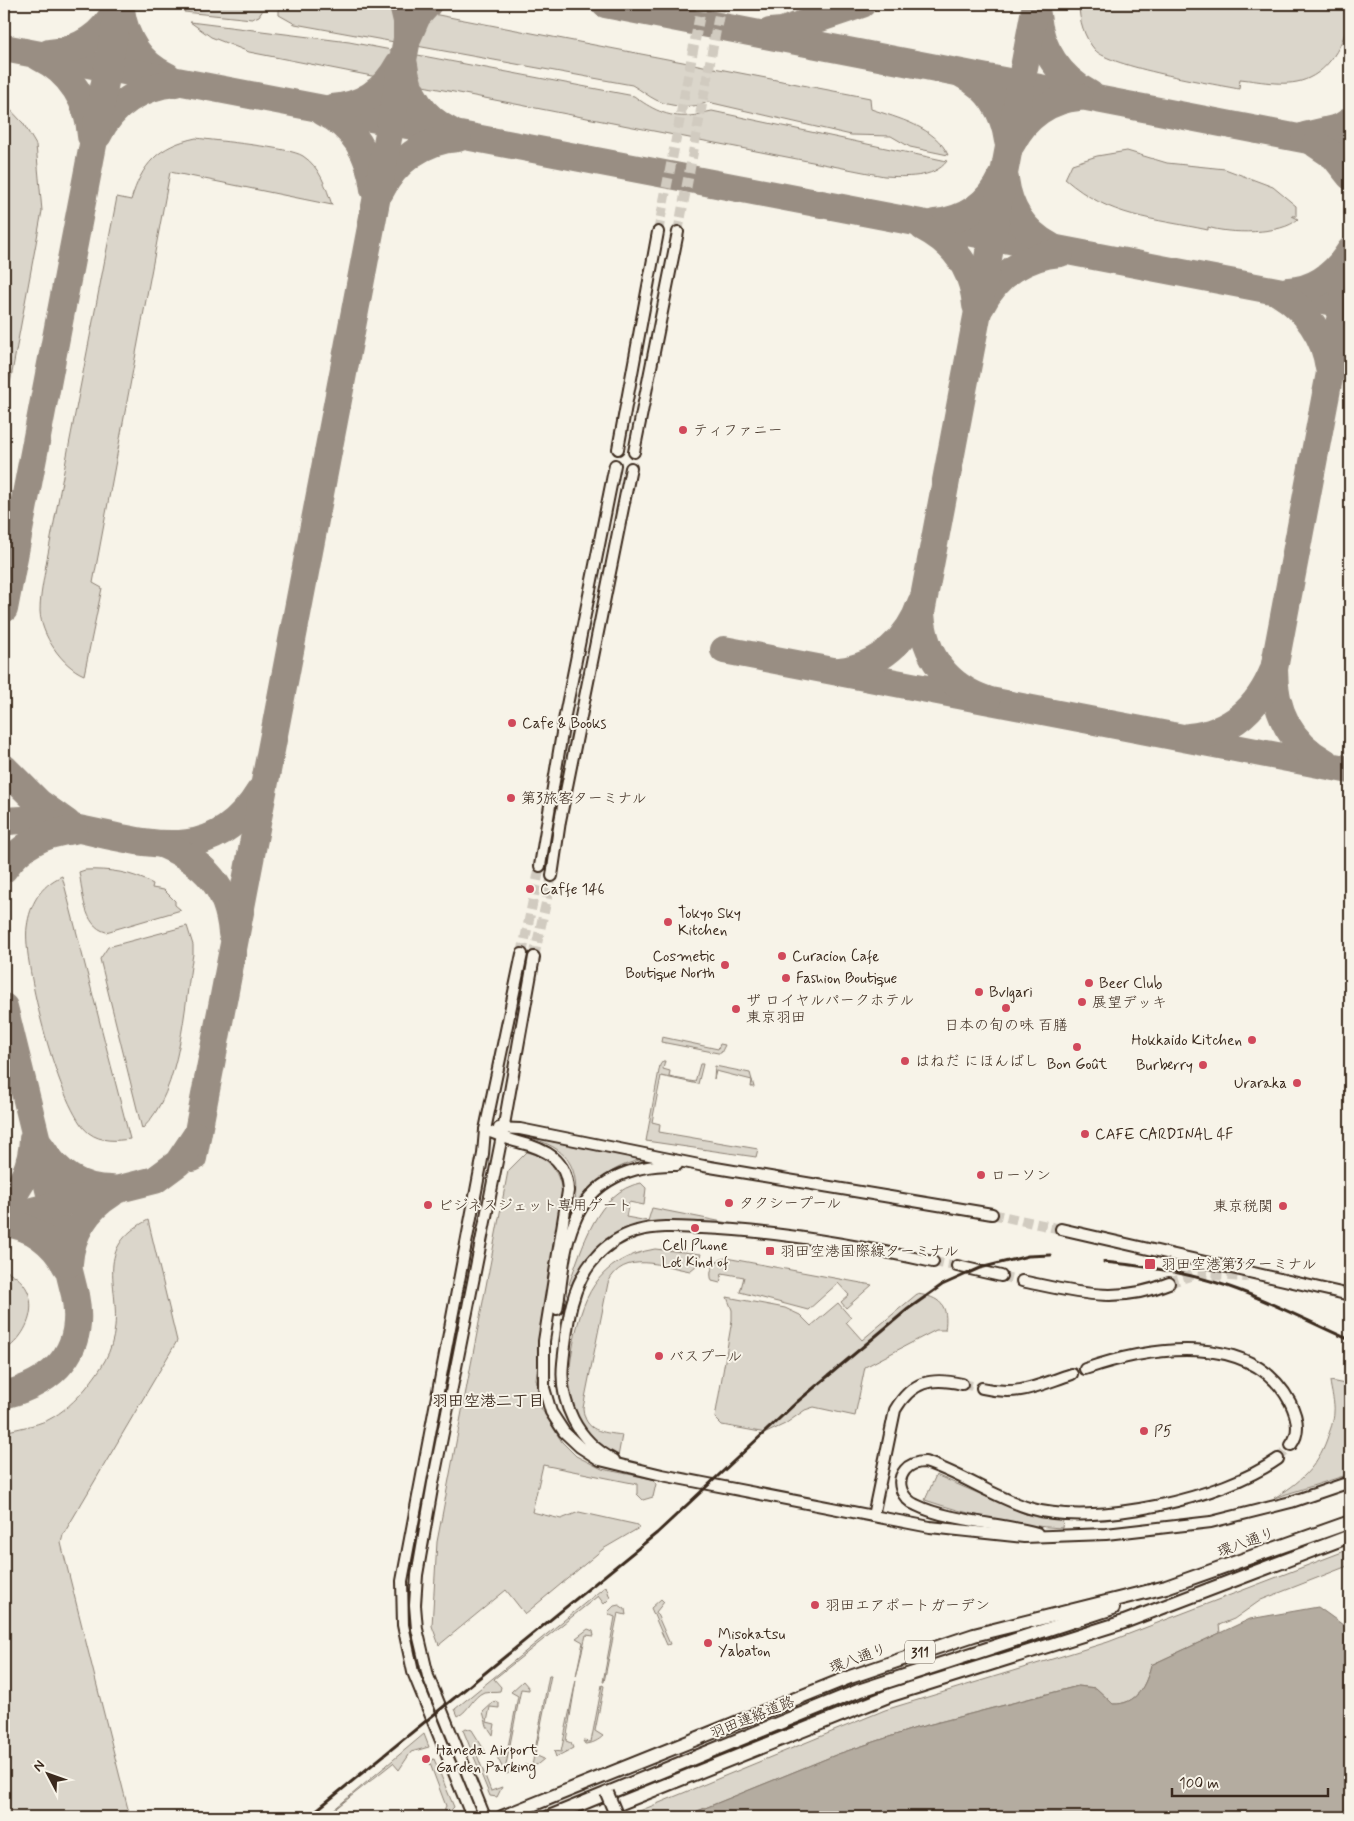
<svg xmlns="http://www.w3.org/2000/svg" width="1354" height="1821" font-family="Mynerve,'Klee One',sans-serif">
  <rect width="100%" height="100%" fill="#f7f3e8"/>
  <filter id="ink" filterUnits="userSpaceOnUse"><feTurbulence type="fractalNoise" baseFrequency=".02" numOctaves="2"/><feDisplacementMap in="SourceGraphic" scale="10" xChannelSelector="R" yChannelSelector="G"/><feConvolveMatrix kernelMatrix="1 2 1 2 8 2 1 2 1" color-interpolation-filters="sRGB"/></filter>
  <g filter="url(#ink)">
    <g fill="#dbd6cb" stroke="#8b8074">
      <polygon points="178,4 267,4 259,16 252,19 184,12 185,8 177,6"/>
      <path d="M279 4H381L870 98 871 109C897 118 936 127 948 155L910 147 891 136 851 135 708 102C694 109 670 107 656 100 648 96 641 90 632 85L295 24 279 15Z"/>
      <path d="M1079 4H1350C1350 31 1335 66 1309 78 1289 88 1261 81 1240 79L1239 89C1213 84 1110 67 1095 50 1084 37 1079 20 1079 4Z"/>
      <path d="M190 22 349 42 634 96C650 108 668 118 689 116 697 116 704 112 712 111L947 161C934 179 904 177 884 176L249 52 211 37Z"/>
      <polygon points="4,103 23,123 36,145 42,211 4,416"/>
      <path d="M196 138C217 141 289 147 303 156 320 167 326 187 332 205L170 172 93 583 102 588 84 675C62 666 41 635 40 611 40 595 44 579 46 564L117 197 131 200C142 164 158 146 196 138Z"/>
      <path d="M1127 151 1167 163 1225 169 1273 187 1296 206V216H1292L1298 219C1283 235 1227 234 1208 227V230C1153 218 1110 218 1065 179L1072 164 1097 156Z"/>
      <path d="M85 870C109 869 132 872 153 884L152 888 164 890 175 901V905L181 910 106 932C83 926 83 892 79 872Z"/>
      <path d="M62 876 130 1139C116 1141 101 1142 89 1133 60 1112 22 963 27 927 30 904 40 886 62 876Z"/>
      <path d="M187 926 193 945V954C184 1004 182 1091 142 1129L100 959 108 947Z"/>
      <polygon points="662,1037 718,1049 720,1044 725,1045 721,1053 718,1053 661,1042"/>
      <polygon points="663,1061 665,1061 663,1069 670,1071 669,1077 695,1082 700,1064 703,1064 698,1084 661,1076 652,1122 660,1124 659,1132 758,1149 756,1157 646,1141 660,1065"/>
      <polygon points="715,1066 750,1073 754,1087 751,1087 752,1080 716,1071 714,1079"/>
      <path d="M523 1136 644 1159C615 1165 596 1180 577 1203L575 1202C580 1160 561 1145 523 1136Z"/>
      <path d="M527 1152C549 1157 558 1170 562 1191L536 1379 541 1408 562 1442 576 1456 602 1469 653 1479 656 1484 653 1497 643 1500 637 1494V1484L543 1465 532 1512 561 1519 579 1512 638 1525 639 1528 603 1549 525 1614 506 1590 439 1645 432 1626 437 1542 508 1171Z"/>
      <path d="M641 1183 646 1188 644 1205 629 1202 626 1217 648 1221 652 1208 738 1225C668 1222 607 1209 571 1285L569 1284C582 1248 597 1191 641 1183Z"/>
      <path d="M148 1220 177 1341 63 1535 61 1543 130 1817H4V1432C19 1428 34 1426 48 1420 62 1413 76 1400 86 1388 102 1368 112 1353 115 1327 119 1282 94 1248 148 1220Z"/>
      <path d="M655 1249 701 1254 697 1265 690 1271C662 1266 623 1250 608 1283L583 1408C585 1432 602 1432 622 1435L618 1457C601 1447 584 1435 575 1416 566 1396 569 1373 572 1352 581 1299 596 1259 655 1249Z"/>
      <path d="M726 1258 872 1285 846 1308 841 1302 849 1295 838 1283 808 1310 740 1292 744 1277 722 1273 720 1283 712 1281C708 1270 714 1260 726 1258Z"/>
      <path d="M4 1270C44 1286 35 1331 4 1351Z"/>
      <path d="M917 1294C940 1297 949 1305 945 1330H936L865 1367 855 1416 814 1407 805 1410 785 1424 766 1433 722 1425 715 1418 732 1320V1310L727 1297 785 1308 800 1315 811 1326 838 1303 851 1318 846 1322 862 1340Z"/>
      <path d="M1330 1381 1350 1385V1474L1274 1498C1300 1483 1317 1467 1327 1439 1330 1430 1334 1421 1334 1412 1335 1402 1331 1391 1330 1381Z"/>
      <path d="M936 1475 1028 1515 1040 1518 1063 1520 1062 1528C1015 1526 970 1515 925 1500Z"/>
      <path d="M1350 1549V1565L1261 1600 1234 1619 1219 1625 1220 1633 1151 1665C1146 1685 1137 1705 1113 1704L1096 1688 1078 1686 916 1728 838 1754 683 1817H625L885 1710 1108 1642Z"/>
      <path d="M606 1586 610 1598 604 1604 598 1596 494 1679 501 1687 500 1691C495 1692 489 1691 484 1692 472 1697 469 1711 458 1716L455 1709Z"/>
      <polygon points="661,1599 664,1602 656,1612 670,1644 667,1645 651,1608"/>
      <polygon points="619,1605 625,1609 626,1615 618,1613 604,1682 603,1682 615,1617 610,1615 608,1612 614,1606"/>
      <polygon points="588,1629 593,1631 594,1636 586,1635 576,1676 583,1642 576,1638"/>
      <polygon points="549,1675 551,1675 535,1755 544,1759 538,1764 526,1769 524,1765 532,1766"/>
      <polygon points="576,1680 566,1741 571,1743 573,1748 556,1757 554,1751 561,1752"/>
      <polygon points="523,1681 529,1688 529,1690 521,1689 506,1765 514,1771 506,1774 498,1759 498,1756 506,1757 518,1696 511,1692"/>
      <path d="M602 1685 604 1686 595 1731 603 1736C599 1740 592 1744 585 1744L583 1741 591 1742Z"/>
      <polygon points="495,1701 499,1703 499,1708 490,1707 487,1722 495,1724 493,1735 487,1726 483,1712"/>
      <polygon points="466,1728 472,1730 485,1751 477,1755 491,1791 502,1787 497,1797 490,1796 463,1730"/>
      <polygon points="424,1734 429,1747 411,1752 399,1770 393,1763 325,1817"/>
      <polygon points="434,1759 454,1807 449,1812 444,1810 446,1806 429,1761"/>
    </g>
    <path fill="#b4aca0" stroke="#84786c" d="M1318 1607 1350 1630V1817H683L838 1754 916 1728 1078 1686 1096 1688 1113 1704C1137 1705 1146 1685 1151 1665L1250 1619Z"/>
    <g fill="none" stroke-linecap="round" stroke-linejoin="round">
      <g stroke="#998e83" stroke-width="28">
        <polyline points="605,4 1350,148"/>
        <path d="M121 10C125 39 140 64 167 76"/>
        <path d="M1037 15C1040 49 1060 78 1090 94"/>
        <polyline points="770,32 782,31 862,4"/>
        <polyline points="407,39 417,16 428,4"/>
        <polyline points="4,48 1350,305"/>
        <path d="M49 53C79 51 104 35 117 7"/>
        <path d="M39 57C70 72 89 102 91 136"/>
        <path d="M404 65C407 94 424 118 450 131"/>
        <path d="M962 74C989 88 1004 111 1008 141"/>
        <path d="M332 108C362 106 385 90 399 64"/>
        <path d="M323 112C354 127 370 155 374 189"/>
        <path d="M98 135C112 105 142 86 175 83"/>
        <polyline points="1305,136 1339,128 1350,121"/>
        <path d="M1012 143C1025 117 1050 99 1079 97"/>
        <polyline points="1316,144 1334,156 1350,176"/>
        <path d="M1005 179C1009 209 1023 231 1050 246"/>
        <path d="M380 192C395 161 424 140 458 138"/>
        <path d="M935 223C965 220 989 204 1001 177"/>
        <path d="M923 227C954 243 973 270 976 305"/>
        <path d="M1288 291C1316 290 1336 273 1350 251"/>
        <path d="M1279 293C1306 309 1325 337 1329 368"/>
        <path d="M981 306C997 275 1025 256 1060 253"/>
        <polyline points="4,609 120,4"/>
        <polyline points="724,650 1350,770"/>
        <path d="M1274 669C1274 709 1288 742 1325 762"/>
        <path d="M840 671C879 666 909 639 921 603"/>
        <path d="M987 700C946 686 924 655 921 613L1036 4"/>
        <path d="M1189 737C1232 733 1259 707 1274 669L1350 267"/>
        <polyline points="4,768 39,803 67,823"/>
        <path d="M4 822C25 817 44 822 64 826 141 840 211 872 260 791"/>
        <path d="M164 845C205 863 228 887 232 933"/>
        <path d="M4 869C20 845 46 833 74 830"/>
        <path d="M4 1007 75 1295C86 1350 55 1382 4 1395"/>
        <path d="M41 1147C57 1173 80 1189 111 1189"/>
        <polyline points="193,1158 407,39 407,21 403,4"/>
        <path d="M4 1206C22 1187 32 1165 33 1139"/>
        <polyline points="4,1218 155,1180 178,1163 196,1136"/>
        <path d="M4 1223C31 1225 54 1243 66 1266"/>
        <path d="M69 1263C71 1233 87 1209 111 1194"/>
      </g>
      <g stroke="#d1cbc0" stroke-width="10" stroke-dasharray="10 5" stroke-linecap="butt">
        <polyline points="658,232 702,4"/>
        <polyline points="678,232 721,4"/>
        <polyline points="522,954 540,866"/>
        <polyline points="534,957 552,876"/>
        <polyline points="992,1214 1061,1229"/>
        <polyline points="933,1262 957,1266"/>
        <polyline points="1001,1276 1022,1281"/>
        <polyline points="1169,1283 1196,1274 1248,1277"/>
        <polyline points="962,1384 982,1388"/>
        <polyline points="1278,1459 1291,1445"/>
      </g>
      <g stroke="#3b2a1e" stroke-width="14">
        <g id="minor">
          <polyline points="618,449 658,232"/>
          <polyline points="634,452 678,232"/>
          <polyline points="540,866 565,715 615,465"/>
          <polyline points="552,876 560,821 631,468"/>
          <polyline points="499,1128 520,1129 704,1166 992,1214"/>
          <path d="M485 1130C496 1134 507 1139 518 1142 546 1149 567 1159 568 1191L544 1341V1388L551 1412 564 1432 580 1447 600 1460 662 1475 930 1527 1024 1537 1106 1534 1211 1522 1291 1502 1350 1482"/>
          <polyline points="1061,1229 1350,1295"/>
          <polyline points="957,1266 1001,1276"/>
          <path d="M1022 1281C1075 1292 1117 1305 1169 1283"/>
          <path d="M557 1309C562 1282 563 1249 574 1223 591 1179 633 1164 677 1165"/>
          <path d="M1085 1369C1149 1347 1252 1330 1290 1402 1297 1416 1301 1432 1291 1445"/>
          <path d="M982 1388C1019 1397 1038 1385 1072 1374"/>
          <path d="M614 1460C577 1441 559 1403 563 1363 567 1326 570 1285 596 1257 606 1245 622 1235 637 1231 657 1225 680 1227 701 1228 779 1231 857 1245 933 1262"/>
          <path d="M873 1516 895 1410C912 1381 931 1377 962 1384"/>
          <path d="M1037 1533C1001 1523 948 1521 916 1505 902 1499 895 1482 905 1470 910 1464 917 1462 925 1462 961 1473 993 1497 1029 1508 1094 1528 1223 1498 1278 1459"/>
          <polyline points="472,1817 413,1672 403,1625 402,1581 483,1154 485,1130 522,954"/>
          <polyline points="485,1817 428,1676 417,1629 415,1605 417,1575 433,1483 502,1136 534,957"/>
        </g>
      </g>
      <g stroke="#3b2a1e" stroke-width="16">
        <g id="major">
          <polyline points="502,1817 850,1677 926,1651 974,1635 1166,1587 1350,1522"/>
          <polyline points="549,1817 858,1691 1113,1608"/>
          <polyline points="586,1817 891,1695 1124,1622 1350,1536"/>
        </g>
      </g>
      <use href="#minor" stroke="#f7f3e8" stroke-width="10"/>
      <use href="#major" stroke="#f7f3e8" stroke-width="12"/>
      <g stroke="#3b2a1e" stroke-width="3">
        <path d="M1104 1262C1149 1266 1195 1274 1238 1290 1276 1304 1313 1324 1350 1340"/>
        <polyline points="308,1817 657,1533 797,1402 908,1309 942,1285 980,1268 1028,1256 1051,1255"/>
      </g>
      <g stroke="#3b2a1e" stroke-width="16" stroke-linecap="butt">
        <polyline id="major-bridge" points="607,1793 617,1817"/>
      </g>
      <use href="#major-bridge" stroke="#f7f3e8" stroke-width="12"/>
    </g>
  </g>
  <g fill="#d1495b" stroke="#f7f3e8" stroke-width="2">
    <circle cx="683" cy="430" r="5"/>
    <circle cx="512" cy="723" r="5"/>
    <circle cx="511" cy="798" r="5"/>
    <circle cx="530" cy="889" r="5"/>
    <circle cx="668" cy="922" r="5"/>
    <circle cx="782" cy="956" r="5"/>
    <circle cx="725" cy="965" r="5"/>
    <circle cx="786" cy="978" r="5"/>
    <circle cx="1089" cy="983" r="5"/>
    <circle cx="979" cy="992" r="5"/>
    <circle cx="1082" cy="1002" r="5"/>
    <circle cx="1006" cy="1008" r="5"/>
    <circle cx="736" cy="1009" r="5"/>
    <circle cx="1252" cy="1040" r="5"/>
    <circle cx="1077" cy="1047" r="5"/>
    <circle cx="905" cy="1061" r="5"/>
    <circle cx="1203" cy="1065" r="5"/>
    <circle cx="1297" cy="1083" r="5"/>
    <circle cx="1085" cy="1134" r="5"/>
    <circle cx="981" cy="1175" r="5"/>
    <circle cx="729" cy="1203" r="5"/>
    <circle cx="428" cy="1205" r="5"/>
    <circle cx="1283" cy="1206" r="5"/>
    <circle cx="695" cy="1228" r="5"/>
    <rect x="765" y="1246" width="10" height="10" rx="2.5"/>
    <rect x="1144" y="1258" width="12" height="12" rx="2.5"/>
    <circle cx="659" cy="1356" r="5"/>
    <circle cx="1144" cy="1431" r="5"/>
    <circle cx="815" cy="1605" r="5"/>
    <circle cx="708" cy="1643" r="5"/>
    <circle cx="426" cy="1759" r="5"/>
  </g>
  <g text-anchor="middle" stroke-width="4" stroke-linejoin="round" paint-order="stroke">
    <rect fill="#f7f3e8" stroke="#73665b" stroke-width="1" x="905" y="1640.5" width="30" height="23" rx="4"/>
    <g font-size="14" font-weight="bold" fill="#3b2a1e">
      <text x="920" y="1657">311</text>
    </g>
    <g font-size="15" fill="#3b2a1e" stroke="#f7f3e8" text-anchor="start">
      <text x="693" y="435">ティファニー</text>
      <text x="522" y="728">Cafe &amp; Books</text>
      <text x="521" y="803">第3旅客ターミナル</text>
      <text x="540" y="894">Caffe 146</text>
      <text x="678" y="918">Tokyo Sky<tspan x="678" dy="17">Kitchen</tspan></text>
      <text x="715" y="961" text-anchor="end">Cosmetic<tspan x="715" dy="17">Boutique North</tspan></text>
      <text x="792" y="961">Curacion Cafe</text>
      <text x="796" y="983">Fashion Boutique</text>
      <text x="1099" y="988">Beer Club</text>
      <text x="989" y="997">Bvlgari</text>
      <text x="746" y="1005">ザ ロイヤルパークホテル<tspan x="746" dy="17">東京羽田</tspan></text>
      <text x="1092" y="1007">展望デッキ</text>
      <text x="1006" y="1030" text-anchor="middle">日本の旬の味 百膳</text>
      <text x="1242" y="1045" text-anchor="end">Hokkaido Kitchen</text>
      <text x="915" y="1066">はねだ にほんばし</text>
      <text x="1077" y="1069" text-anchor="middle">Bon Goût</text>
      <text x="1193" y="1070" text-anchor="end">Burberry</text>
      <text x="1287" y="1088" text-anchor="end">Uraraka</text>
      <text x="1095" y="1139">CAFE CARDINAL 4F</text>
      <text x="991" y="1180">ローソン</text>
      <text x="739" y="1208">タクシープール</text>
      <text x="438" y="1210">ビジネスジェット専用ゲート</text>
      <text x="1273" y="1211" text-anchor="end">東京税関</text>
      <text x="695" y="1250" text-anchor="middle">Cell Phone<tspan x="695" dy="17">Lot Kind of</tspan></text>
      <text x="780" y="1256">羽田空港国際線ターミナル</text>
      <text x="1161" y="1269">羽田空港第3ターミナル</text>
      <text x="669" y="1361">バスプール</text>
      <text x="1154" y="1436">P5</text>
      <text x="825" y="1610">羽田エアポートガーデン</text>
      <text x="718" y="1639">Misokatsu<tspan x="718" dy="17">Yabaton</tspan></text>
      <text x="436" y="1755">Haneda Airport<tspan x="436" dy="17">Garden Parking</tspan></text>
    </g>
    <g font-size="15" fill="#3b2a1e" stroke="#f7f3e8">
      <text transform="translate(1246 1542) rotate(-20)" y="5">環八通り</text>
      <text transform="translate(858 1658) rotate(-20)" y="5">環八通り</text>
      <text transform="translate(752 1717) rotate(-22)" y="5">羽田連絡道路</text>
    </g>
    <g font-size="16" font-weight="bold" fill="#3b2a1e" stroke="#f7f3e8">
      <text x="488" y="1406">羽田空港二丁目</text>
    </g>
  </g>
  <rect width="1354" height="1821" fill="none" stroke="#f7f3e8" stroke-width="20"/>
  <rect x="10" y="10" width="1334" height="1801" fill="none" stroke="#3b2a1e" stroke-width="2" filter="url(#ink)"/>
  <g transform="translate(48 1774) rotate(311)" stroke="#f7f3e8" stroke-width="4" paint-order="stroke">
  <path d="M0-4L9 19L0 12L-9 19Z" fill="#3b2a1e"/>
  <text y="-8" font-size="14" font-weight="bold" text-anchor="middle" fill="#3b2a1e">N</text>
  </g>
  <path d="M1172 1788v8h156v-8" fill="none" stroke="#3b2a1e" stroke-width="2.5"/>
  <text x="1179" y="1788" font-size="15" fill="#3b2a1e" stroke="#f7f3e8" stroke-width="4" paint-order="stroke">100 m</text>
</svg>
